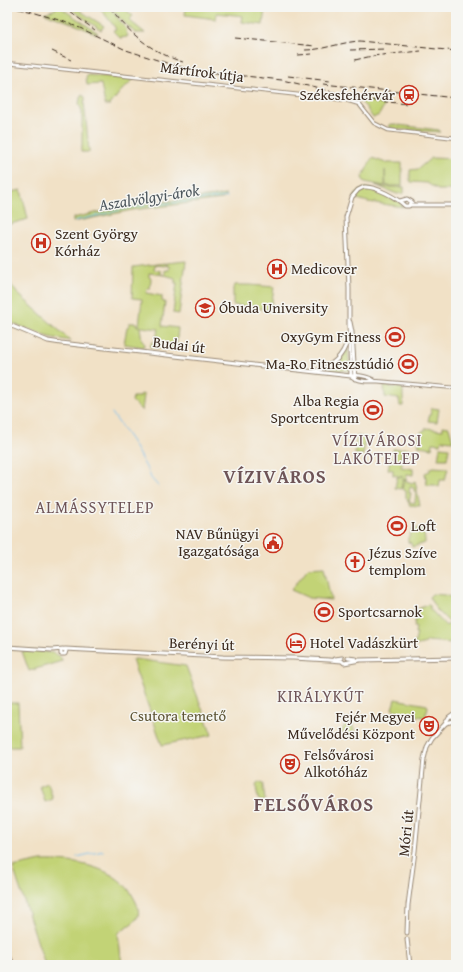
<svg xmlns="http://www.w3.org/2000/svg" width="463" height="972" font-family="'Gentium Book Plus',serif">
  <rect width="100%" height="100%" fill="#f6f6f2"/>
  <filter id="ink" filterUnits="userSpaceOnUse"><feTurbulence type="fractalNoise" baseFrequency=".025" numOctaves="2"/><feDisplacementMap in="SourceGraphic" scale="8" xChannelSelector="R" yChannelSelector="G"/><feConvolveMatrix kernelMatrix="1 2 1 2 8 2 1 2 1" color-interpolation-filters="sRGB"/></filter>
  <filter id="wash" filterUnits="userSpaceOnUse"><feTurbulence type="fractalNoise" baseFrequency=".012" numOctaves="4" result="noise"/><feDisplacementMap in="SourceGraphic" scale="16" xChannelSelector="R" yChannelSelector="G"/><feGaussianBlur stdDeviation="0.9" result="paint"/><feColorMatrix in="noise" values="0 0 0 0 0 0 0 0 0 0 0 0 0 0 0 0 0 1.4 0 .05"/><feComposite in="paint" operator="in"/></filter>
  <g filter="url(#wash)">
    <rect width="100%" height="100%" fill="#f1e1c6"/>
    <g fill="#c2d376" stroke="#7e7e4a">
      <polygon points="54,7 60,7 98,33 97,34 69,22 44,13 56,9"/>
      <polygon points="68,7 74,7 104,26 101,30"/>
      <polygon points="99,7 109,7 127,30 126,32 128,36 127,37 120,38 113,31 116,30 114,26"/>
      <polygon points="111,7 123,7 133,16 129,20 145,33 135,33 118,16"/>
      <polygon points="186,7 265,7 263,25 242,22 243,16 217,13 216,19 185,15"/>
      <polygon points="88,75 134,79 120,92 110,105 105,105 101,84 87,85 86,77"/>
      <polygon points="82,95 85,97 85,102 84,102 89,150 90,152 81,152 81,148 82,148 82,111 79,104 80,98"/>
      <polygon points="357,99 375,102 375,103 385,104 379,115 373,118 365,106"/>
      <polygon points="390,124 439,130 441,132 394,129 388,126"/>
      <polygon points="372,158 386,163 402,163 402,186 386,186 385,170 385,186 365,182 362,178"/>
      <polygon points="431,158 456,159 456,190 438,190 427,183 411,182 410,180 410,170 418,169"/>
      <polygon points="375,185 384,187 404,187 404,193 397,194"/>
      <polygon points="365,188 371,189 400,202 403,207 368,202 354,198 357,193"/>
      <polygon points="21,190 28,219 7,225 7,193"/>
      <polygon points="226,195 226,197 222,199 132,210 73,222 73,218 131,205"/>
      <polygon points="186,261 179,314 173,313 177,283 175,283 175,278 165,275 165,270 169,270 169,266 166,266 166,263"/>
      <polygon points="165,263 165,266 155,265 154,270 161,271 161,274 164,275 149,273 149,277 151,278 150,289 147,289 146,293 162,296 162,301 165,302 162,326 178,328 176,350 150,347 152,342 157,342 156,337 159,329 142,327 139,326 142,299 132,298 133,267"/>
      <polygon points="7,279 17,293 71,341 49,337 7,321 7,288 9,287 7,285"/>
      <polygon points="235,285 250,285 274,287 271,308 269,310 233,305 233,288"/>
      <polygon points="129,323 138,323 136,325 140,327 142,341 145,344 143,347 124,344 127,327 129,326"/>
      <polygon points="348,348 350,371 329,369 341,360"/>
      <polygon points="384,386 403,388 403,406 400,406 399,399 385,397"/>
      <polygon points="141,394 144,395 142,411 132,401 133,397 140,397"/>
      <polygon points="432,408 439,409 437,422 428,421"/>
      <polygon points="443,426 449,427 453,441 442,440 440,444 433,443 432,448 419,446 418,435 424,430 425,430 426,428 443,430"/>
      <polygon points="357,436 366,438 363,455 355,454"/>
      <polygon points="440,447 449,448 447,459 438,459"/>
      <polygon points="409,448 410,454 401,452 401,459 403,460 401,467 413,469 413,475 407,474 406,480 403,479 401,489 395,488 397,477 403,477 393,475 393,470 388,469 390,460 394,461 393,449"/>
      <polygon points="433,467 448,468 445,480 440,480 439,487 435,485 427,485 425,473 430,471 430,468"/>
      <polygon points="404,480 412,483 415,481 420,506 409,505 409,502 415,503 416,491 414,491 414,488 410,487 409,493 411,493 409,502 407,501 408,499 406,498 406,491 402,489"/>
      <polygon points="423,528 425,540 425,543 412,547 411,543 408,542 408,538 413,529"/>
      <polygon points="324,567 331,600 309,598 291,590 308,568"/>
      <polygon points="432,594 445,595 456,599 456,629 436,609 429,597"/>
      <polygon points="427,605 429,605 431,607 429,608 446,626 448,624 456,631 453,643 426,641 426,643 414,646 417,633 415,633 416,627 414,627 416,616 412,615 411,612"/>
      <path d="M22 651C32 652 61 649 62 661L29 671Z"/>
      <polygon points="135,659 186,666 212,735 162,745 132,660"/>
      <polygon points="395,699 427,705 428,707 425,717 423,717 394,710 392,709"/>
      <polygon points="7,703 18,703 20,747 7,747"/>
      <polygon points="350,717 355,734 350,732 348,736 341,732"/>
      <polygon points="259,782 263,784 265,800 262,802 258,799 256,787 257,783"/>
      <polygon points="48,783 53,799 45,802 40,786"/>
      <path d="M41 861C74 860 119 866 135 900 138 905 140 914 137 918 133 925 123 927 118 934L122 965H45L13 867Z"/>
    </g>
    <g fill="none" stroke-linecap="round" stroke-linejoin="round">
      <g stroke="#77c0f0" stroke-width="1">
        <polyline points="74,221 133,207 227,197"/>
        <polyline points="112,413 132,442 148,471"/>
        <polyline points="149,473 151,478 158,486"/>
        <polyline points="77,857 103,851"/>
      </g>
    </g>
  </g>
  <g filter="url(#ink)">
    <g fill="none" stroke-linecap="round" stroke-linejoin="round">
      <g stroke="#968672" stroke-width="4.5">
        <g id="tertiary">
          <polyline points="7,63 346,100 359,104 374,123 388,130 456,138"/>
          <path d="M375 381C370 377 358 374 351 376 357 381 368 382 375 381L456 388"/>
        </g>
      </g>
      <g stroke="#968672" stroke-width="5">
        <g id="secondary">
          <polyline points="400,201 407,199 412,202"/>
          <polyline points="410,205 456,205"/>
          <polyline points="350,322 352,332 355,379"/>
          <path d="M7 324 48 341 61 343 351 376 349 325V288L346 217 352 197 358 190 364 187C376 186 397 198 405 206H409L410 202"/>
          <path d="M315 371C332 367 343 357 348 339"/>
          <polyline points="7,647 52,650 63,649 66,651 65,654 61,654 61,650"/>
          <polyline points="65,649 223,657 293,658 329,660 342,661 344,663 360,660 456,658"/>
          <polyline points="348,658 356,659"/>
          <polyline points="335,659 342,658"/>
          <polyline points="446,723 454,721 454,718 452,716"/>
          <polyline points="407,933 408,905 415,851 424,759 427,747 432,738 445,724 449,717 456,712"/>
          <polyline points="407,939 410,965"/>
        </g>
      </g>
      <g stroke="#968672" stroke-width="5.5">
        <polyline id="primary" points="7,952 12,965"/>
      </g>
      <use href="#tertiary" stroke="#fff" stroke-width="2.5"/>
      <use href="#secondary" stroke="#fff" stroke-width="3"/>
      <use href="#primary" stroke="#fff" stroke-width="3.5"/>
      <g stroke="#3b2a1e" stroke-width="1" stroke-dasharray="6 3" stroke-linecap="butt">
        <polyline points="9,7 29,11 62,21 80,28 126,50 173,65 198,71 282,80 368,100 408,104"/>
        <polyline points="63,7 95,30"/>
        <path d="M110 7C128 33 153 53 183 62"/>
        <polyline points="235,38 315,46"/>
        <path d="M305 50C324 50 341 42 360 41L456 51"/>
        <polyline points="350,50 386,49"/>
        <polyline points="52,51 71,60"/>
        <polyline points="298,55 312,54"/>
        <polyline points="355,60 372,56 421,51"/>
        <polyline points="288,76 330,81"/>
        <polyline points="323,84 456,98"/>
      </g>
    </g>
  </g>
  <defs>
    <g id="station-ring" transform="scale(1)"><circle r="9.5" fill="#f6f6f2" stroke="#c8321e" stroke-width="1.5"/><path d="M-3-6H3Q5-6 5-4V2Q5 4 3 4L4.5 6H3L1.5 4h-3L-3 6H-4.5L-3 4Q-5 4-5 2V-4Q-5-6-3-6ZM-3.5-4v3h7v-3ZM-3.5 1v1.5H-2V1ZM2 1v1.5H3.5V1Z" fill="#c8321e"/></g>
    <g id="hospital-ring" transform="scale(1)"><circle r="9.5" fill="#f6f6f2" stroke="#c8321e" stroke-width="1.5"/><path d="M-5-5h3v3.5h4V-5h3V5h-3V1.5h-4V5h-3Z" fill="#c8321e"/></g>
    <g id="university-ring" transform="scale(1)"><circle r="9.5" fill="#f6f6f2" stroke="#c8321e" stroke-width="1.5"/><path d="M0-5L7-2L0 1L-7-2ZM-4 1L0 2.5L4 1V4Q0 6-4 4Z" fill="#c8321e"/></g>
    <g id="stadium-ring" transform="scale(1)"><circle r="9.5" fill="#f6f6f2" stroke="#c8321e" stroke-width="1.5"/><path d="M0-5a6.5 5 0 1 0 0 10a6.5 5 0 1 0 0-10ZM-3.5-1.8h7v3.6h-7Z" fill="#c8321e"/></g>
    <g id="civic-ring" transform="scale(1)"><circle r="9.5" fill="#f6f6f2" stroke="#c8321e" stroke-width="1.5"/><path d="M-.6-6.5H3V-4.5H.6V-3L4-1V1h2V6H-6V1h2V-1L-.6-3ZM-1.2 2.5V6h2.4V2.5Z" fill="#c8321e"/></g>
    <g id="church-ring" transform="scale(1)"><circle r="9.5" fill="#f6f6f2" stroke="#c8321e" stroke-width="1.5"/><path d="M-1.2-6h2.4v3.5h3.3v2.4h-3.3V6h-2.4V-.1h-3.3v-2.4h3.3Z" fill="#c8321e"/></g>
    <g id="hotel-ring" transform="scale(1)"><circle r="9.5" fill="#f6f6f2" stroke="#c8321e" stroke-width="1.5"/><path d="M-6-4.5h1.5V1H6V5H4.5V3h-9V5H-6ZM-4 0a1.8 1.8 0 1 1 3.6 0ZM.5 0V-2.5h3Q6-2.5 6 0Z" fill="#c8321e"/></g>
    <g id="theatre-ring" transform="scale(1)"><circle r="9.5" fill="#f6f6f2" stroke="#c8321e" stroke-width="1.5"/><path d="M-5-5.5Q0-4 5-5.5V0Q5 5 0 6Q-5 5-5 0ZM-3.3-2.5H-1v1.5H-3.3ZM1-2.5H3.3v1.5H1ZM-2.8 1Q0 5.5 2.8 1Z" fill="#c8321e"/></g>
  </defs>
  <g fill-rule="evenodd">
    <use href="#station-ring" x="409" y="95"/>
    <use href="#hospital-ring" x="41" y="243"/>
    <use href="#hospital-ring" x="277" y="269"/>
    <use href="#university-ring" x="205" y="308"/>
    <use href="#stadium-ring" x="395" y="337"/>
    <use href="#stadium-ring" x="408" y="364"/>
    <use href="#stadium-ring" x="373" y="410"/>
    <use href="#stadium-ring" x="397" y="526"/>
    <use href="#civic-ring" x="273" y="543"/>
    <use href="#church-ring" x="355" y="562"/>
    <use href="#stadium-ring" x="324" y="612"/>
    <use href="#hotel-ring" x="296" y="643"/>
    <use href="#theatre-ring" x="429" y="726"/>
    <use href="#theatre-ring" x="290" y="764"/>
  </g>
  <g text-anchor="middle" stroke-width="3" stroke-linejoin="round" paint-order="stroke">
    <g font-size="15" fill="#3b2a1e" stroke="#f6f6f2">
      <text transform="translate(202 72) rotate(7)" y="5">Mártírok útja</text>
      <text transform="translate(179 345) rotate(7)" y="5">Budai út</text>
      <text transform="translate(202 644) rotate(2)" y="5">Berényi út</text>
      <text transform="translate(406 833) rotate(-84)" y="5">Móri út</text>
    </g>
    <g font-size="15" fill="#3b2a1e" stroke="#f6f6f2" text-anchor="start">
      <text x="395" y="100" text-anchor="end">Székesfehérvár</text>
      <text x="55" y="239">Szent György<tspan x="55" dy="17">Kórház</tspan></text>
      <text x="291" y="274">Medicover</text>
      <text x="219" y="313">Óbuda University</text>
      <text x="381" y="342" text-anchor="end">OxyGym Fitness</text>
      <text x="394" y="369" text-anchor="end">Ma-Ro Fitneszstúdió</text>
      <text x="359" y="406" text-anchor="end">Alba Regia<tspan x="359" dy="17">Sportcentrum</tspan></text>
      <text x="411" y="531">Loft</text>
      <text x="259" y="539" text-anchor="end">NAV Bűnügyi<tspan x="259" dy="17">Igazgatósága</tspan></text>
      <text x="369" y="558">Jézus Szíve<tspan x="369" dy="17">templom</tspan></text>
      <text x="338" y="617">Sportcsarnok</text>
      <text x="310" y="648">Hotel Vadászkürt</text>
      <text x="415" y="722" text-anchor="end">Fejér Megyei<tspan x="415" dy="17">Művelődési Központ</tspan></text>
      <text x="304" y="760">Felsővárosi<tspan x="304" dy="17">Alkotóház</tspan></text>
    </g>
    <g font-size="15" fill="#5d5434" stroke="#f6f6f2">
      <text x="178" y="721">Csutora temető</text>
    </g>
    <g font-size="16" font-style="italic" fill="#4d575d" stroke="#f6f6f2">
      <text transform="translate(149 197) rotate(-9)" y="6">Aszalvölgyi-árok</text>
    </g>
    <g font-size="16" letter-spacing="1" fill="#6e5457" stroke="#f6f6f2">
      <text x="377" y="446">VÍZIVÁROSI<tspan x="377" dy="18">LAKÓTELEP</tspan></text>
      <text x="95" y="513">ALMÁSSYTELEP</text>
      <text x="321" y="702">KIRÁLYKÚT</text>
    </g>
    <g font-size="19" font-weight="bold" letter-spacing="1" fill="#6e5457" stroke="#f6f6f2">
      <text x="275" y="483">VÍZIVÁROS</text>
      <text x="314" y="811">FELSŐVÁROS</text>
    </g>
  </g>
  <rect width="463" height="972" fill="none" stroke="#f6f6f2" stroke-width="24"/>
</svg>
